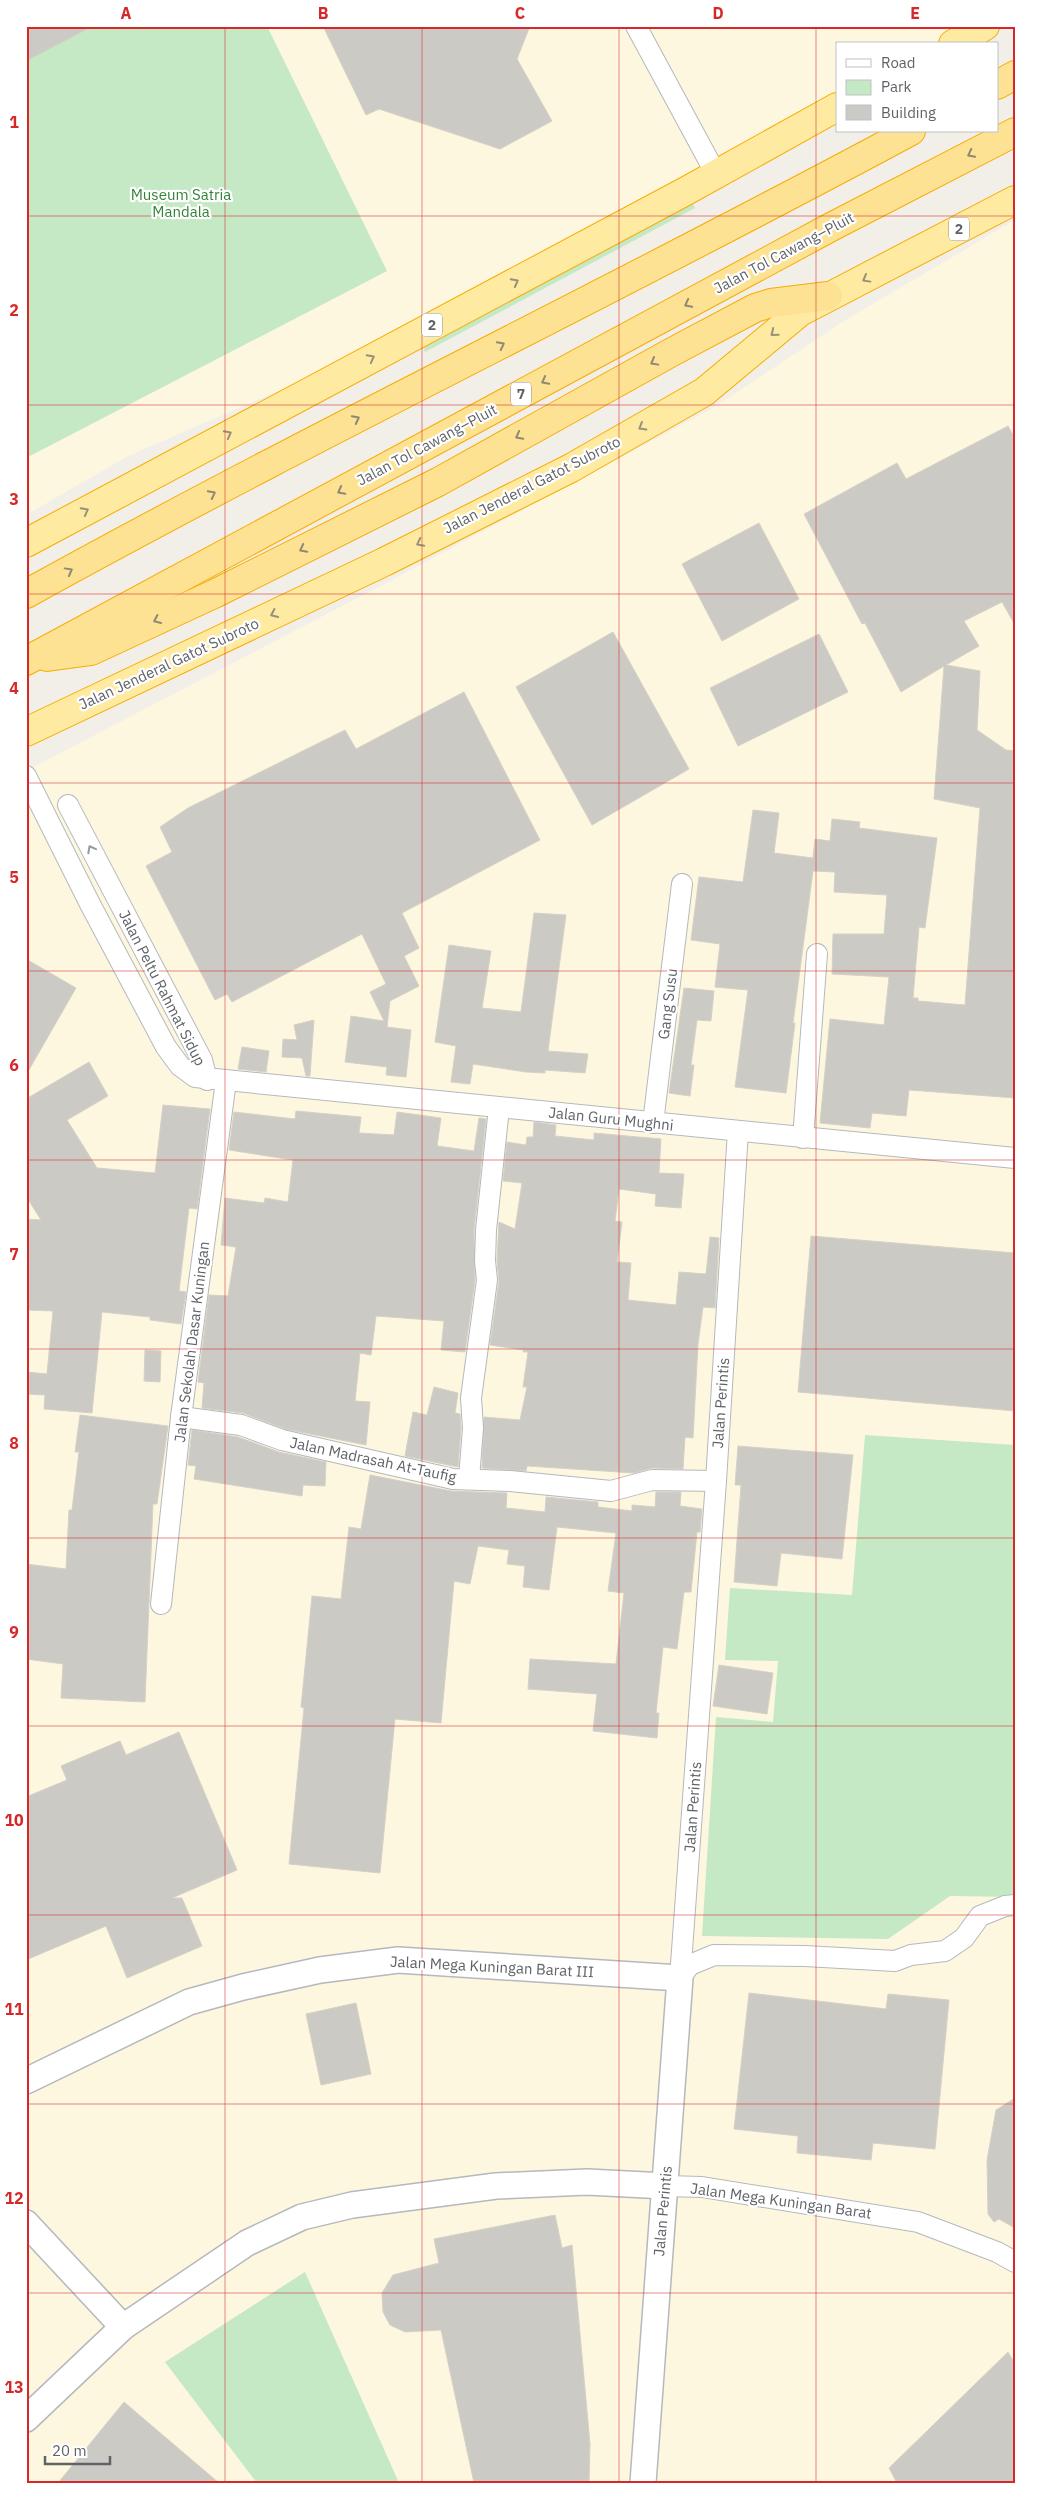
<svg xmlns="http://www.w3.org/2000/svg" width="1041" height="2509" font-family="'IBM Plex Sans',sans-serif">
  <rect width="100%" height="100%" fill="#f1efe8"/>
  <g fill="#fef7e0">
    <polygon points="26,26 966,26 936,44 837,44 837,102 458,313 128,456 26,515"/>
    <polygon points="1015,220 1015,2483 26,2483 26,771 392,580 713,408 844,321"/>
  </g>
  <g fill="#c5e8c5">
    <polygon points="26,26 267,26 387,271 26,458"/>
    <polygon points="686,191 695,208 425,352 417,331"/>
    <polygon points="865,1435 1015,1445 1015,1897 950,1896 888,1939 702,1936 716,1717 773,1722 778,1661 725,1660 730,1588 852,1595"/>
    <polygon points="305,2272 399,2483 257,2483 165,2362"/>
  </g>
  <g fill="#cccac5" stroke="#d6d1c6">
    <polygon points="26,26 93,26 26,61"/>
    <polygon points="323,26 530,26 517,59 552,121 500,149 379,109 366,115"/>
    <polygon points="1008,426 1015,438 1015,625 1002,602 964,621 979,646 946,665 980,671 977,730 1006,750 1015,751 1015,1098 909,1090 906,1116 872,1113 870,1128 820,1123 830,1019 884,1025 889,977 832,974 833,934 884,934 887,895 834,892 835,872 813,871 793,1023 795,1023 786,1093 735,1087 748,990 715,987 720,944 691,940 699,877 743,882 753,810 779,813 774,853 813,858 815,839 830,841 832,819 860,822 859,828 937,838 925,928 919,927 913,998 918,998 918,1001 965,1005 980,808 934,799 944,666 901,692 865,623 862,624 804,514 897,463 906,479"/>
    <polygon points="759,523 799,599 722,641 682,564"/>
    <polygon points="613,632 689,769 592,825 516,687"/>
    <polygon points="819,634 848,692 738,746 710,688"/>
    <polygon points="464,692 540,840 402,913 419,948 404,956 419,986 390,1001 387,1027 411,1030 406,1077 386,1075 387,1067 345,1062 351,1016 384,1021 370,992 386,984 362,934 232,1002 227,994 215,1000 146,866 172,852 160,827 188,808 345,730 356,749"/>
    <polygon points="534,913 566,915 548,1051 588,1054 585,1073 545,1070 545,1073 526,1072 473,1064 470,1084 451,1082 456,1046 435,1042 449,945 491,951 482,1008 521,1012"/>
    <polygon points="26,959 76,988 26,1075"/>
    <polygon points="684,988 714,991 711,1021 697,1020 691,1065 694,1065 690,1096 669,1093"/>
    <polygon points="314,1020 310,1076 306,1076 302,1058 282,1057 283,1039 297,1040 294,1025"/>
    <polygon points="242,1047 269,1051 266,1072 238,1069"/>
    <polygon points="89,1062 108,1096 67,1120 97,1168 155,1173 163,1105 210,1109 197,1209 189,1208 179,1291 186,1292 181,1324 150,1320 150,1317 102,1312 92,1413 44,1409 45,1395 26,1394 26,1372 47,1374 53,1311 26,1310 26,1219 41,1220 26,1196 26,1099"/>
    <polygon points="296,1111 361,1117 359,1133 394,1135 397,1112 441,1118 437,1146 474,1151 479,1118 486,1119 474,1230 475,1280 465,1352 441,1350 444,1321 376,1316 371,1355 360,1353 355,1401 370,1402 366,1445 285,1429 243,1413 202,1408 204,1383 198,1382 209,1295 228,1296 236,1247 221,1245 225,1198 264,1203 265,1198 288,1202 293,1160 229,1150 234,1112 295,1119"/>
    <polygon points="534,1122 556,1125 555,1136 594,1140 594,1133 661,1139 659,1173 684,1174 681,1208 655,1206 656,1194 619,1189 615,1221 622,1222 617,1262 631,1263 628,1300 676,1305 679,1272 706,1274 710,1237 719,1238 715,1308 703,1307 698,1344 693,1438 685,1437 683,1469 652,1468 634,1473 527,1466 526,1471 482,1468 484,1417 520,1420 527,1387 523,1387 528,1352 523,1352 524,1350 490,1345 499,1281 497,1261 499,1222 515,1229 522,1183 503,1181 507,1142 526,1145 527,1137 533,1137"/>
    <polygon points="811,1236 1015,1253 1015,1411 798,1392"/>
    <polygon points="145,1350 161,1351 160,1382 144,1381"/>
    <polygon points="434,1387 458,1393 455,1413 460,1414 461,1428 458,1467 405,1456 413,1412 427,1415"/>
    <polygon points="80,1415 168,1426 157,1504 153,1504 145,1702 61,1698 63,1664 26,1659 26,1564 66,1569 69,1510 72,1510 79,1452 75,1452"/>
    <polygon points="192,1430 238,1437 279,1452 326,1462 325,1486 303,1485 302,1496 194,1479 196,1466 188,1465"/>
    <polygon points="738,1446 853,1455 842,1559 781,1553 777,1586 734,1582 741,1485 735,1485"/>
    <polygon points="370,1475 451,1491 507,1493 506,1508 545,1512 546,1497 598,1502 598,1507 632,1511 632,1505 655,1507 656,1492 681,1492 680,1506 702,1509 700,1532 697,1532 691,1592 684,1592 677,1649 663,1647 656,1713 659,1713 657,1738 593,1731 597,1694 528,1689 530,1659 616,1664 624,1593 608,1591 616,1533 557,1527 549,1590 523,1587 525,1566 507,1564 509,1550 478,1546 470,1584 454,1581 441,1723 395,1719 380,1873 289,1864 304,1708 301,1707 312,1596 341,1599 349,1527 361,1529"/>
    <polygon points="719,1665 773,1673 767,1714 713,1706"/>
    <polygon points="179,1732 237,1870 172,1898 182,1898 202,1946 127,1978 106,1926 26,1960 26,1797 67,1780 61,1766 120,1741 126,1755"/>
    <polygon points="749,1993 886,2009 888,1994 949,2000 935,2149 873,2143 871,2160 797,2153 798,2136 734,2129"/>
    <polygon points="356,2003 371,2074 321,2085 306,2014"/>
    <polygon points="1015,2098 1015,2228 999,2219 994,2222 988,2214 987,2160 996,2110"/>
    <polygon points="555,2215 562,2248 572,2245 590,2444 589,2483 474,2483 441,2330 405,2332 390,2325 383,2312 382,2293 393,2275 439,2263 434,2239"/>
    <polygon points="1008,2352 1015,2364 1015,2483 897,2483 889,2468"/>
    <polygon points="124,2402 219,2483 58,2483"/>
  </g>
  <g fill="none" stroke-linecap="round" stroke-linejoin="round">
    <g stroke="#b5b8bc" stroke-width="22">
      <g id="minor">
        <polyline points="636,26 716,174"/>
        <polyline points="26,776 90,904 166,1047 180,1066 195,1077 1015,1158"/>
        <polyline points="68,805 202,1060 207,1080"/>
        <polyline points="653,1123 682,884"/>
        <polyline points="803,1138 817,954"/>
        <polyline points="181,1417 241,1425 282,1440 453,1479 510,1481 611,1491 652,1480 716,1481"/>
        <polyline points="469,1479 473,1428 471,1398 487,1280 485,1261 486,1230 498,1117 502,1108"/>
        <polyline points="161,1604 181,1417 226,1081"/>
        <polyline points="680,1978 716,1481 738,1131"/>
        <polyline points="680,1978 690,1965 714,1955 805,1956 895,1961 911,1955 945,1951 964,1938 980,1916 1005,1906 1015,1905"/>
        <polyline points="666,2186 702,2187 918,2222 997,2252 1015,2262"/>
      </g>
    </g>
    <g stroke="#b5b8bc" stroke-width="28">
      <g id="tertiary">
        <polyline points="26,2081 189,2002 243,1987 320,1970 398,1960 680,1978 643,2483"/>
        <polyline points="26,2223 123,2327"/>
        <polyline points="26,2419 123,2327 247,2243 302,2217 352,2205 496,2186 587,2182 666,2186"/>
      </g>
    </g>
    <g stroke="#f9ab00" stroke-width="30">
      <g id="trunk">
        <polyline points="953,44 985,26"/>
        <polyline points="26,543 686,191 837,107"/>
        <polyline points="26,732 384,562 571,468 704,392 800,312 1015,200"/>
      </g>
    </g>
    <g stroke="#f9ab00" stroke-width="30">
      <g id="motorway">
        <polyline points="997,85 1015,75"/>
        <path d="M26 594C317 433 618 289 911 131"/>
        <polyline points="47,657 91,651 214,594 438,482 672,352 755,308 771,303 828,296"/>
        <polyline points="26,661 833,226 1015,132"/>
      </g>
    </g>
    <use href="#minor" stroke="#fff" stroke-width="20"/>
    <use href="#tertiary" stroke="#fff" stroke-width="25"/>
    <use href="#trunk" stroke="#feeaa1" stroke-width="28"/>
    <use href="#motorway" stroke="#fde293" stroke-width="28"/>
  </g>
  <defs><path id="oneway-chevron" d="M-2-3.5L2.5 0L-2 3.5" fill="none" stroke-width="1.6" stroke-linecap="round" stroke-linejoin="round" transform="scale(1.25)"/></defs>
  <g stroke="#8e8975">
    <use href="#oneway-chevron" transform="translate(971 154) rotate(153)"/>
    <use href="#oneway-chevron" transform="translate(688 304) rotate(152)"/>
    <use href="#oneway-chevron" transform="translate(501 345) rotate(-27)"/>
    <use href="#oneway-chevron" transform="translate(654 362) rotate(151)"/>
    <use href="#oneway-chevron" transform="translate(545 381) rotate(152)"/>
    <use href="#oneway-chevron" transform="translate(356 419) rotate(-27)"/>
    <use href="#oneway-chevron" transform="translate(519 436) rotate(152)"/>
    <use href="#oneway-chevron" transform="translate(341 491) rotate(152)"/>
    <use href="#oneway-chevron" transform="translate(212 494) rotate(-27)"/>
    <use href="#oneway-chevron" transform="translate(303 549) rotate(153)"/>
    <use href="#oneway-chevron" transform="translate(69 571) rotate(-29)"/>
    <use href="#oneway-chevron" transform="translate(157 620) rotate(155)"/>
  </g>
  <g stroke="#97927c">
    <use href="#oneway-chevron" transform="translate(866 279) rotate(151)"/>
    <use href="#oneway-chevron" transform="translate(515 282) rotate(-28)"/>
    <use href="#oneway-chevron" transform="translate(774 333) rotate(141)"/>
    <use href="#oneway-chevron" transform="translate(371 358) rotate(-28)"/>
    <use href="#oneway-chevron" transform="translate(642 427) rotate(150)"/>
    <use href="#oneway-chevron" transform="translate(228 434) rotate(-28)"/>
    <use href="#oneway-chevron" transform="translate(85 511) rotate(-28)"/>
    <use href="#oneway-chevron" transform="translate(420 543) rotate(153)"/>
    <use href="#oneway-chevron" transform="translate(274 614) rotate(155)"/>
  </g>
  <use stroke="#979a9d" href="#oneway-chevron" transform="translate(91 849) rotate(-118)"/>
  <path fill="none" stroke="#d62828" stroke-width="1" stroke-opacity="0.55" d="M225 26V2483M422 26V2483M619 26V2483M816 26V2483M26 216H1015M26 405H1015M26 594H1015M26 783H1015M26 971H1015M26 1160H1015M26 1349H1015M26 1538H1015M26 1726H1015M26 1915H1015M26 2104H1015M26 2293H1015"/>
  <g text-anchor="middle" stroke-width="4.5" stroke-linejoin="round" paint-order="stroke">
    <g fill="#fff" stroke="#8f9295" stroke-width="1">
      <rect x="949" y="217.5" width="20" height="23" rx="4"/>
      <rect x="422" y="313.5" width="20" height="23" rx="4"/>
      <rect x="511" y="382.5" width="20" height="23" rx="4"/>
    </g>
    <g font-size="14" font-weight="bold" fill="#5f6368">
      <text x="959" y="234">2</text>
      <text x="432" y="330">2</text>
      <text x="521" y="399">7</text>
    </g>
    <g font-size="15" fill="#348238" stroke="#fff">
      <text x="181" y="200">Museum Satria<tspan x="181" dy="17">Mandala</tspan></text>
    </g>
    <g font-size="15" fill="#5f6368" stroke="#fff">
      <text transform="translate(784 253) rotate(-28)" y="5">Jalan Tol Cawang–Pluit</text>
      <text transform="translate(427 445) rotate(-28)" y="5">Jalan Tol Cawang–Pluit</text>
      <text transform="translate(532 485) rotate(-27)" y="5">Jalan Jenderal Gatot Subroto</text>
      <text transform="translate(169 664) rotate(-25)" y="5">Jalan Jenderal Gatot Subroto</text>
      <text transform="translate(162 988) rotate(63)" y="5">Jalan Peltu Rahmat Sidup</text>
      <text transform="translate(668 1004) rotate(-83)" y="5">Gang Susu</text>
      <text transform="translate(611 1119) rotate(6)" y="5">Jalan Guru Mughni</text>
      <text transform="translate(192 1342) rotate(-83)" y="5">Jalan Sekolah Dasar Kuningan</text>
      <text transform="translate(721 1403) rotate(-86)" y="5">Jalan Perintis</text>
      <text transform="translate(373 1460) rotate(12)" y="5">Jalan Madrasah At-Taufig</text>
      <text transform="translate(693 1807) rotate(-86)" y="5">Jalan Perintis</text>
      <text transform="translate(492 1967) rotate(3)" y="5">Jalan Mega Kuningan Barat III</text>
      <text transform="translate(781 2201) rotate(8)" y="5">Jalan Mega Kuningan Barat</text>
      <text transform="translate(663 2211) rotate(-85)" y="5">Jalan Perintis</text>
    </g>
  </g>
  <rect width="1041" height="2509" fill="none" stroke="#ffffff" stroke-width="55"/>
  <rect x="836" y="42" width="162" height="90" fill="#ffffff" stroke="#bfc1c3"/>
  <rect x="846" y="59" width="25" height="8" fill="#ffffff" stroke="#bfc1c3"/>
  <text x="881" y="68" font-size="15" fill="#5f6368">Road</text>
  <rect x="846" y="80" width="25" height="15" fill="#c5e8c5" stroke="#bfc1c3"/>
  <text x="881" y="92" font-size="15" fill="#5f6368">Park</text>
  <rect x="846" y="105" width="25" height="15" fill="#cccac5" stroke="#bfc1c3"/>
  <text x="881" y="118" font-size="15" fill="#5f6368">Building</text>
  <path d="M45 2456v8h65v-8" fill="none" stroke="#5f6368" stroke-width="2.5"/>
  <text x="52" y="2456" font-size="15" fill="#5f6368" stroke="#ffffff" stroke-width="4" paint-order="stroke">20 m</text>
  <rect x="28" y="28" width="986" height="2454" fill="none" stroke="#d62828" stroke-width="2"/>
  <g font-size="16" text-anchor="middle" font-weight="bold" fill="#d62828">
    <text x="126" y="19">A</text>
    <text x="323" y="19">B</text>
    <text x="520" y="19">C</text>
    <text x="718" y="19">D</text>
    <text x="915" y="19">E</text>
    <text x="14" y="128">1</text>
    <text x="14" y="316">2</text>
    <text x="14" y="505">3</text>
    <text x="14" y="694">4</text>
    <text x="14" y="883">5</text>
    <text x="14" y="1071">6</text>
    <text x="14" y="1260">7</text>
    <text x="14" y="1449">8</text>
    <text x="14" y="1638">9</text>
    <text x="14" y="1826">10</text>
    <text x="14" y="2015">11</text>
    <text x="14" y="2204">12</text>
    <text x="14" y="2393">13</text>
  </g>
</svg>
